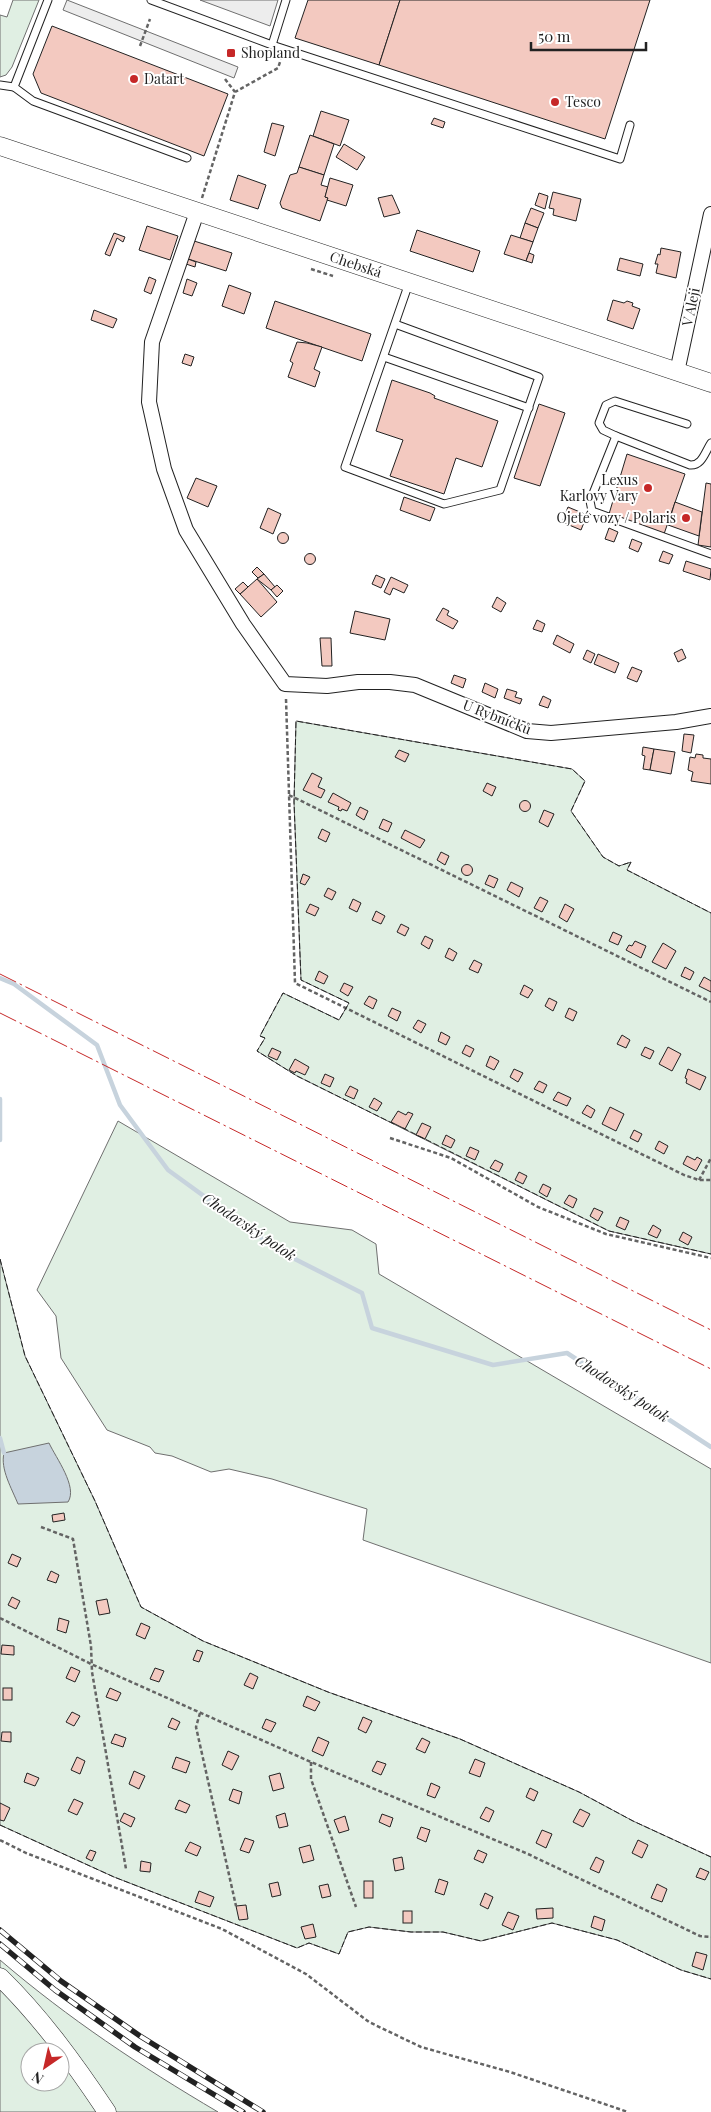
<svg xmlns="http://www.w3.org/2000/svg" width="711" height="2112" font-family="'Playfair Display',serif">
  <rect width="100%" height="100%" fill="#fff"/>
  <g fill="#e0efe3" stroke="#6f6f6f" fill-rule="evenodd">
    <polygon points="13,0 39,0 12,67 6,75 0,77 0,15 7,17"/>
    <polygon points="296,721 572,769 585,781 571,811 603,857 619,866 631,862 627,870 711,913 711,1254 609,1231 297,1076 257,1051 265,1038 260,1036 283,993 339,1020 349,1003 301,980 294,802"/>
    <polygon points="118,1121 290,1222 352,1230 376,1244 379,1274 711,1469 711,1663 363,1540 367,1509 272,1479 229,1469 211,1472 172,1456 155,1453 150,1447 107,1430 61,1358 56,1316 37,1290"/>
    <polygon points="0,1259 25,1356 95,1501 141,1607 203,1641 328,1692 460,1739 579,1792 633,1821 711,1857 711,1979 681,1970 617,1940 552,1923 481,1941 443,1932 411,1932 369,1927 348,1932 339,1954 309,1943 297,1948 114,1877 0,1825"/>
    <path d="M0 1960C69 2019 140 2066 218 2112H0ZM30 2052H60V2082H30Z"/>
  </g>
  <g fill="#ededed" stroke="#6f6f6f">
    <polygon points="67,0 238,67 234,78 63,10"/>
    <polygon points="200,0 278,0 270,26"/>
  </g>
  <path fill="#c7d3dd" stroke="#6f6f6f" d="M49 1443C56 1458 78 1487 68 1502L18 1504C12 1489 0 1469 4 1453Z"/>
  <g fill="none" stroke-linecap="round" stroke-linejoin="round">
    <g stroke="#c7d3dd" stroke-width="4.5">
      <polyline points="0,978 14,984 97,1045 120,1105 168,1170 281,1252 362,1293 372,1328 493,1365 567,1353 711,1447"/>
      <polyline points="0,1099 0,1140"/>
      <polyline points="0,1438 4,1453"/>
    </g>
  </g>
  <g fill="#f3c9c0" stroke="#222">
    <polygon points="308,0 400,0 379,65 295,38"/>
    <polygon points="400,0 650,0 605,139 379,65"/>
    <polygon points="52,26 228,94 204,156 41,93 33,74"/>
    <polygon points="321,111 349,120 340,146 313,136"/>
    <polygon points="434,118 445,122 443,128 431,124"/>
    <polygon points="272,123 284,126 275,156 264,152"/>
    <polygon points="310,135 334,144 324,175 299,167"/>
    <polygon points="344,144 365,157 357,170 336,157"/>
    <polygon points="299,167 324,175 321,185 328,187 325,197 328,198 320,221 282,208 280,203 290,175 297,173"/>
    <polygon points="238,175 266,185 258,209 230,200"/>
    <polygon points="330,178 353,185 346,206 327,200 328,198 325,197"/>
    <polygon points="553,192 581,199 576,221 553,215 554,209 549,208"/>
    <polygon points="539,193 548,196 545,209 535,205"/>
    <polygon points="392,195 400,213 384,217 378,198"/>
    <polygon points="531,208 544,213 538,228 525,223"/>
    <polygon points="525,223 538,228 533,242 520,238"/>
    <polygon points="147,226 178,236 170,260 139,250"/>
    <polygon points="417,230 480,251 473,272 410,251"/>
    <polygon points="114,233 125,237 123,242 117,238 110,256 105,254"/>
    <polygon points="511,235 533,242 526,261 504,254"/>
    <polygon points="191,240 232,253 226,271 185,258"/>
    <polygon points="661,248 681,252 676,278 656,273 658,264 655,264 658,254 660,255"/>
    <polygon points="529,253 534,255 532,263 526,261"/>
    <polygon points="620,258 643,264 640,276 617,270"/>
    <polygon points="188,259 196,262 195,267 186,264"/>
    <polygon points="149,277 156,280 151,294 144,291"/>
    <polygon points="187,279 197,283 192,296 183,293"/>
    <polygon points="229,285 251,293 244,314 222,306"/>
    <polygon points="613,300 624,303 627,301 633,303 632,306 640,309 633,329 607,320"/>
    <polygon points="275,301 371,334 362,361 266,328"/>
    <polygon points="94,310 117,319 113,328 91,320"/>
    <polygon points="297,342 307,343 322,347 314,369 320,372 315,387 288,377 293,363 290,361"/>
    <polygon points="185,354 194,357 191,366 182,363"/>
    <polygon points="392,380 430,393 435,396 434,398 498,421 482,467 456,458 444,494 390,476 403,440 376,431"/>
    <polygon points="539,404 565,413 540,486 514,478"/>
    <polygon points="627,454 685,474 664,534 609,514"/>
    <polygon points="196,478 217,486 208,507 187,498"/>
    <polygon points="706,483 711,484 711,547 698,545"/>
    <polygon points="404,497 435,508 430,521 400,510"/>
    <polygon points="675,502 702,512 699,536 668,525"/>
    <polygon points="568,507 587,515 581,530 562,522"/>
    <polygon points="268,508 281,514 273,534 260,528"/>
    <polygon points="609,528 618,532 614,542 605,539"/>
    <circle cx="283" cy="538" r="5.5"/>
    <polygon points="632,539 642,543 638,552 629,548"/>
    <polygon points="663,551 673,555 669,564 659,561"/>
    <circle cx="310" cy="559" r="5.5"/>
    <polygon points="686,561 711,569 710,580 683,571"/>
    <polygon points="257,567 264,574 258,578 252,572"/>
    <polygon points="264,574 275,587 271,590 257,579"/>
    <polygon points="376,575 385,579 381,588 372,584"/>
    <polygon points="391,577 408,585 404,593 393,588 390,595 384,592"/>
    <polygon points="257,579 277,602 261,617 240,594"/>
    <polygon points="243,582 248,587 240,594 235,589"/>
    <polygon points="277,585 283,591 277,597 271,590"/>
    <polygon points="497,597 506,603 501,612 492,607"/>
    <polygon points="443,608 449,611 447,615 458,621 453,629 436,620"/>
    <polygon points="355,611 390,619 385,640 350,633"/>
    <polygon points="537,620 545,624 542,632 533,629"/>
    <polygon points="557,635 574,644 570,653 553,644"/>
    <polygon points="320,638 331,638 332,666 322,666"/>
    <polygon points="682,649 686,658 678,662 674,653"/>
    <polygon points="587,650 595,654 591,663 583,659"/>
    <polygon points="598,654 619,663 615,673 594,664"/>
    <polygon points="632,667 642,671 637,682 627,678"/>
    <polygon points="454,675 466,679 463,688 451,683"/>
    <polygon points="485,683 498,689 495,698 482,692"/>
    <polygon points="507,689 517,692 515,697 522,699 520,704 504,698"/>
    <polygon points="543,696 551,700 548,708 539,705"/>
    <polygon points="684,734 694,735 691,753 682,751"/>
    <polygon points="643,747 654,749 650,770 643,769 645,756 642,755"/>
    <polygon points="654,749 675,752 671,774 650,770"/>
    <polygon points="399,750 409,754 405,762 395,757"/>
    <polygon points="696,754 703,755 703,758 711,759 711,784 691,781 693,772 688,770 690,757 695,758"/>
    <polygon points="312,773 322,778 318,787 325,790 321,798 303,790"/>
    <polygon points="487,783 496,787 492,796 483,791"/>
    <polygon points="333,793 351,803 347,811 342,809 341,811 338,810 339,807 328,802"/>
    <circle cx="525" cy="806" r="5.5"/>
    <polygon points="360,807 368,811 364,820 356,815"/>
    <polygon points="544,810 554,814 548,827 539,822"/>
    <polygon points="383,819 392,823 388,832 379,828"/>
    <polygon points="322,829 330,833 326,842 318,838"/>
    <polygon points="405,830 425,840 420,848 401,838"/>
    <polygon points="441,852 449,856 445,865 437,860"/>
    <circle cx="467" cy="870" r="5.5"/>
    <polygon points="303,874 310,877 305,885 300,883"/>
    <polygon points="489,875 498,879 494,888 485,884"/>
    <polygon points="511,882 523,888 519,897 507,890"/>
    <polygon points="328,888 336,892 332,900 324,896"/>
    <polygon points="540,897 548,901 542,912 534,908"/>
    <polygon points="353,899 361,903 357,912 349,908"/>
    <polygon points="310,904 319,908 315,916 306,912"/>
    <polygon points="565,904 574,909 567,922 559,917"/>
    <polygon points="376,911 385,916 381,924 372,920"/>
    <polygon points="401,924 409,928 405,936 397,932"/>
    <polygon points="613,932 622,936 618,945 609,941"/>
    <polygon points="425,936 433,940 429,949 421,944"/>
    <polygon points="635,941 646,946 641,958 626,950 629,945 632,946"/>
    <polygon points="663,943 676,951 666,969 652,962"/>
    <polygon points="449,948 457,953 453,961 445,957"/>
    <polygon points="474,960 482,964 478,973 469,969"/>
    <polygon points="685,967 694,972 690,980 681,976"/>
    <polygon points="319,971 328,976 324,984 315,980"/>
    <polygon points="704,977 711,981 711,992 699,986"/>
    <polygon points="344,983 353,987 348,996 340,991"/>
    <polygon points="524,985 533,990 528,998 520,994"/>
    <polygon points="369,996 377,1000 373,1009 364,1004"/>
    <polygon points="549,998 557,1002 553,1011 545,1006"/>
    <polygon points="392,1008 401,1012 397,1021 388,1016"/>
    <polygon points="569,1008 577,1012 573,1021 565,1017"/>
    <polygon points="418,1020 426,1024 421,1033 413,1028"/>
    <polygon points="441,1032 450,1037 446,1045 438,1041"/>
    <polygon points="622,1035 630,1040 626,1048 617,1044"/>
    <polygon points="466,1045 474,1049 470,1057 462,1053"/>
    <polygon points="645,1047 654,1051 650,1059 641,1055"/>
    <polygon points="668,1047 681,1054 672,1071 659,1064"/>
    <polygon points="272,1048 281,1052 277,1060 268,1056"/>
    <polygon points="490,1056 499,1061 494,1070 486,1066"/>
    <polygon points="295,1059 309,1067 305,1075 296,1071 295,1073 289,1070"/>
    <polygon points="514,1069 523,1073 518,1082 510,1077"/>
    <polygon points="688,1069 706,1077 700,1090 686,1083 687,1079 685,1078"/>
    <polygon points="325,1074 334,1078 330,1087 321,1083"/>
    <polygon points="539,1081 547,1085 543,1093 534,1089"/>
    <polygon points="350,1086 358,1090 354,1099 345,1095"/>
    <polygon points="558,1092 571,1098 567,1106 553,1100"/>
    <polygon points="374,1098 382,1103 377,1111 369,1107"/>
    <polygon points="587,1105 595,1110 591,1118 582,1113"/>
    <polygon points="610,1107 624,1114 616,1131 602,1124"/>
    <polygon points="398,1111 406,1115 408,1112 413,1114 405,1129 391,1122"/>
    <polygon points="422,1123 431,1127 425,1139 416,1135"/>
    <polygon points="634,1130 642,1134 638,1142 630,1138"/>
    <polygon points="446,1135 455,1140 451,1148 442,1144"/>
    <polygon points="659,1141 668,1146 664,1154 655,1149"/>
    <polygon points="470,1147 479,1151 475,1160 466,1156"/>
    <polygon points="687,1156 695,1160 697,1157 702,1160 696,1171 683,1164"/>
    <polygon points="495,1160 503,1164 499,1172 490,1168"/>
    <polygon points="519,1172 527,1176 523,1184 515,1180"/>
    <polygon points="543,1184 551,1188 547,1197 539,1192"/>
    <polygon points="569,1195 577,1199 573,1208 564,1203"/>
    <polygon points="594,1208 603,1212 598,1221 590,1216"/>
    <polygon points="620,1217 629,1221 625,1230 616,1226"/>
    <polygon points="653,1225 661,1230 657,1238 648,1234"/>
    <polygon points="683,1232 692,1237 688,1245 679,1240"/>
    <polygon points="64,1513 65,1520 53,1522 52,1515"/>
    <polygon points="12,1554 21,1558 17,1567 8,1563"/>
    <polygon points="51,1571 59,1575 56,1583 47,1580"/>
    <polygon points="12,1597 20,1601 16,1609 8,1605"/>
    <polygon points="107,1599 110,1613 99,1615 96,1601"/>
    <polygon points="59,1618 69,1621 66,1633 57,1630"/>
    <polygon points="141,1623 150,1627 145,1639 136,1635"/>
    <polygon points="2,1645 14,1646 14,1655 1,1654"/>
    <polygon points="197,1650 203,1652 199,1662 193,1660"/>
    <polygon points="71,1667 80,1671 75,1682 66,1678"/>
    <polygon points="155,1668 164,1671 159,1682 150,1679"/>
    <polygon points="250,1673 258,1677 253,1689 244,1685"/>
    <rect x="3" y="1688" width="9" height="12"/>
    <polygon points="110,1688 121,1693 117,1701 106,1697"/>
    <polygon points="307,1696 320,1702 315,1711 303,1706"/>
    <polygon points="72,1712 80,1716 74,1726 66,1722"/>
    <polygon points="363,1717 372,1721 366,1733 358,1729"/>
    <polygon points="172,1718 180,1722 176,1730 168,1727"/>
    <polygon points="266,1719 276,1723 271,1732 262,1728"/>
    <polygon points="2,1732 11,1732 11,1742 1,1741"/>
    <polygon points="115,1734 126,1738 123,1747 111,1743"/>
    <polygon points="318,1737 329,1742 323,1756 312,1751"/>
    <polygon points="422,1738 430,1742 425,1753 416,1749"/>
    <polygon points="228,1751 239,1756 232,1770 222,1765"/>
    <polygon points="77,1757 85,1761 80,1774 71,1770"/>
    <polygon points="176,1757 190,1762 186,1773 172,1768"/>
    <polygon points="475,1759 485,1763 480,1777 469,1773"/>
    <polygon points="377,1761 386,1764 381,1775 372,1771"/>
    <polygon points="134,1771 145,1776 139,1789 129,1784"/>
    <polygon points="27,1773 39,1778 35,1786 24,1782"/>
    <polygon points="280,1773 284,1788 273,1791 269,1776"/>
    <polygon points="431,1783 440,1787 435,1798 427,1795"/>
    <polygon points="530,1788 538,1792 534,1801 526,1797"/>
    <polygon points="233,1789 242,1792 239,1804 229,1800"/>
    <polygon points="74,1799 83,1803 77,1815 68,1811"/>
    <polygon points="179,1800 190,1805 186,1813 175,1809"/>
    <polygon points="0,1803 10,1808 4,1821 0,1820"/>
    <polygon points="486,1807 494,1811 489,1822 480,1818"/>
    <polygon points="580,1809 590,1814 583,1827 573,1822"/>
    <polygon points="124,1813 135,1818 131,1827 120,1821"/>
    <polygon points="285,1813 288,1826 279,1828 276,1816"/>
    <polygon points="382,1814 393,1818 390,1827 379,1822"/>
    <polygon points="345,1816 349,1830 339,1833 334,1820"/>
    <polygon points="421,1827 430,1830 426,1842 417,1838"/>
    <polygon points="542,1830 552,1834 546,1848 536,1843"/>
    <polygon points="245,1838 254,1841 249,1853 240,1850"/>
    <polygon points="638,1840 648,1845 642,1858 632,1853"/>
    <polygon points="190,1842 201,1847 197,1856 185,1851"/>
    <polygon points="310,1845 314,1860 303,1863 299,1848"/>
    <polygon points="90,1850 96,1852 92,1861 86,1858"/>
    <polygon points="478,1850 487,1854 483,1863 474,1859"/>
    <polygon points="402,1857 404,1869 395,1871 393,1859"/>
    <polygon points="596,1857 604,1861 599,1873 590,1869"/>
    <polygon points="141,1861 151,1863 150,1872 140,1871"/>
    <polygon points="700,1868 709,1872 705,1880 696,1877"/>
    <polygon points="439,1879 448,1882 444,1895 435,1892"/>
    <rect x="364" y="1881" width="9" height="17"/>
    <polygon points="278,1882 281,1895 272,1897 269,1884"/>
    <polygon points="328,1884 331,1896 322,1898 319,1886"/>
    <polygon points="657,1884 667,1889 662,1902 651,1898"/>
    <polygon points="199,1891 214,1897 210,1907 195,1902"/>
    <polygon points="485,1893 493,1897 488,1909 480,1905"/>
    <polygon points="246,1905 248,1919 239,1920 236,1906"/>
    <polygon points="553,1908 553,1918 537,1919 536,1909"/>
    <rect x="403" y="1911" width="9" height="12"/>
    <polygon points="508,1912 519,1916 513,1930 502,1925"/>
    <polygon points="594,1916 605,1920 602,1931 591,1927"/>
    <polygon points="313,1924 316,1937 305,1939 301,1927"/>
    <polygon points="696,1952 707,1955 703,1970 692,1966"/>
  </g>
  <g fill="none" stroke-linecap="round" stroke-linejoin="round">
    <g stroke="#222" stroke-width="9">
      <g id="service">
        <polyline points="48,0 14,87 33,101 187,158"/>
        <polyline points="151,0 272,45 620,159 630,125"/>
        <polyline points="272,45 286,0"/>
        <polyline points="0,85 14,87"/>
        <polyline points="395,324 539,377 500,490 444,504 345,467 409,283"/>
        <polyline points="384,357 529,408"/>
        <polyline points="616,436 603,430 599,423 606,405 615,401 687,424"/>
        <path d="M711 443C705 452 702 466 690 465L616 436 590 501 592 511 711 554"/>
      </g>
    </g>
    <g stroke="#222" stroke-width="16">
      <g id="minor">
        <polyline points="197,212 152,342 149,402 164,469 186,530 243,624 285,684 327,686 358,682 390,682 415,685 527,731 551,733 676,722 711,716"/>
        <polyline points="677,372 711,214"/>
      </g>
    </g>
    <g stroke="#222" stroke-width="19">
      <g id="tertiary">
        <path id="s1" d="M0 146 711 383"/>
        <path d="M0 1977C41 2017 75 2064 107 2112"/>
      </g>
    </g>
    <g stroke="#646464" stroke-width="2.5" stroke-dasharray="4 2.5" stroke-linecap="butt">
      <polyline points="140,46 150,19"/>
      <polyline points="225,79 235,92"/>
      <polyline points="202,198 235,92 278,68 281,59"/>
      <polyline points="311,269 333,276"/>
      <polyline points="286,699 295,983 684,1175 699,1180 711,1180"/>
      <polyline points="289,795 711,1002"/>
      <polyline points="390,1138 451,1158 538,1207 606,1234 711,1258"/>
      <polyline points="699,1180 711,1158"/>
      <polyline points="41,1527 73,1539 91,1646 92,1672 126,1869"/>
      <polyline points="0,1618 91,1664 311,1762 528,1854 700,1936 711,1937"/>
      <polyline points="200,1713 196,1727 236,1906"/>
      <polyline points="311,1762 311,1779 356,1907"/>
      <polyline points="0,1840 26,1853 222,1929 306,1974 369,2022 421,2047 510,2072 628,2112"/>
    </g>
    <use href="#service" stroke="#fff" stroke-width="7"/>
    <use href="#minor" stroke="#fff" stroke-width="14"/>
    <use href="#tertiary" stroke="#fff" stroke-width="18"/>
    <g stroke="#222" stroke-width="5.5">
      <g id="rail">
        <polyline points="0,1930 61,1981 140,2036 263,2112"/>
        <polyline points="0,1944 55,1990 135,2047 243,2112"/>
      </g>
    </g>
    <use href="#rail" stroke="#fff" stroke-width="4" stroke-dasharray="11" stroke-linecap="butt"/>
    <g stroke="#222" stroke-width="1" stroke-dasharray="6 2.5" stroke-linecap="butt">
      <polyline points="394,1124 297,1076 257,1051 265,1038 260,1036 283,993 339,1020 349,1003 301,980 294,802 296,721 572,769 585,781 571,811 603,857 619,866 631,862 627,870 711,913"/>
      <polyline points="403,1128 609,1231 711,1254"/>
      <polyline points="0,1259 25,1356 95,1501 141,1607 203,1641 328,1692 460,1739 579,1792 633,1821 711,1857"/>
      <polyline points="0,1825 114,1877 297,1948 309,1943 339,1954 348,1932 369,1927 411,1932 443,1932 481,1941 552,1923 617,1940 681,1970 711,1979"/>
    </g>
    <g stroke="#c62828" stroke-width="1" stroke-dasharray="18 4 2.5 4" stroke-linecap="butt">
      <polyline points="0,974 711,1330"/>
      <polyline points="0,1013 711,1369"/>
    </g>
  </g>
  <g fill="#c62828" stroke="#fff" stroke-width="2">
    <rect x="226" y="48" width="10" height="10" rx="2.5"/>
    <circle cx="134" cy="79" r="5"/>
    <circle cx="555" cy="102" r="5"/>
    <circle cx="648" cy="488" r="5"/>
    <circle cx="686" cy="518" r="5"/>
  </g>
  <g text-anchor="middle" stroke-width="4" stroke-linejoin="round" paint-order="stroke">
    <g font-size="14" fill="#222" stroke="#fff" text-anchor="start">
      <text x="241" y="58">Shopland</text>
      <text x="144" y="84">Datart</text>
      <text x="565" y="107">Tesco</text>
      <text x="638" y="485" text-anchor="end">Lexus<tspan x="638" dy="16">Karlovy Vary</tspan></text>
      <text x="676" y="523" text-anchor="end">Ojeté vozy / Polaris</text>
    </g>
    <g font-size="14" fill="#222" stroke="#fff">
      <text dy="5" stroke="none"><textPath href="#s1" startOffset="375">Chebská</textPath></text>
      <text transform="translate(691 307) rotate(-78)" y="5">V Aleji</text>
      <text transform="translate(497 717) rotate(21)" y="5">U Rybníčků</text>
    </g>
    <g font-size="15" font-style="italic" fill="#222" stroke="#fff">
      <text transform="translate(249 1227) rotate(34)" y="5">Chodovský potok</text>
      <text transform="translate(622 1389) rotate(33)" y="5">Chodovský potok</text>
    </g>
  </g>
  <g transform="translate(45 2067) rotate(214)"><circle r="24" fill="#ffffff" stroke="#a7a7a7"/>
  <path d="M0-4L9 19L0 12L-9 19Z" fill="#c62828"/>
  <text y="-8" font-size="14" font-weight="bold" text-anchor="middle" fill="#222222">N</text>
  </g>
  <path d="M531 42v8h115v-8" fill="none" stroke="#222222" stroke-width="2.5"/>
  <text x="538" y="42" font-size="15" fill="#222222" stroke="#ffffff" stroke-width="4" paint-order="stroke">50 m</text>
</svg>
